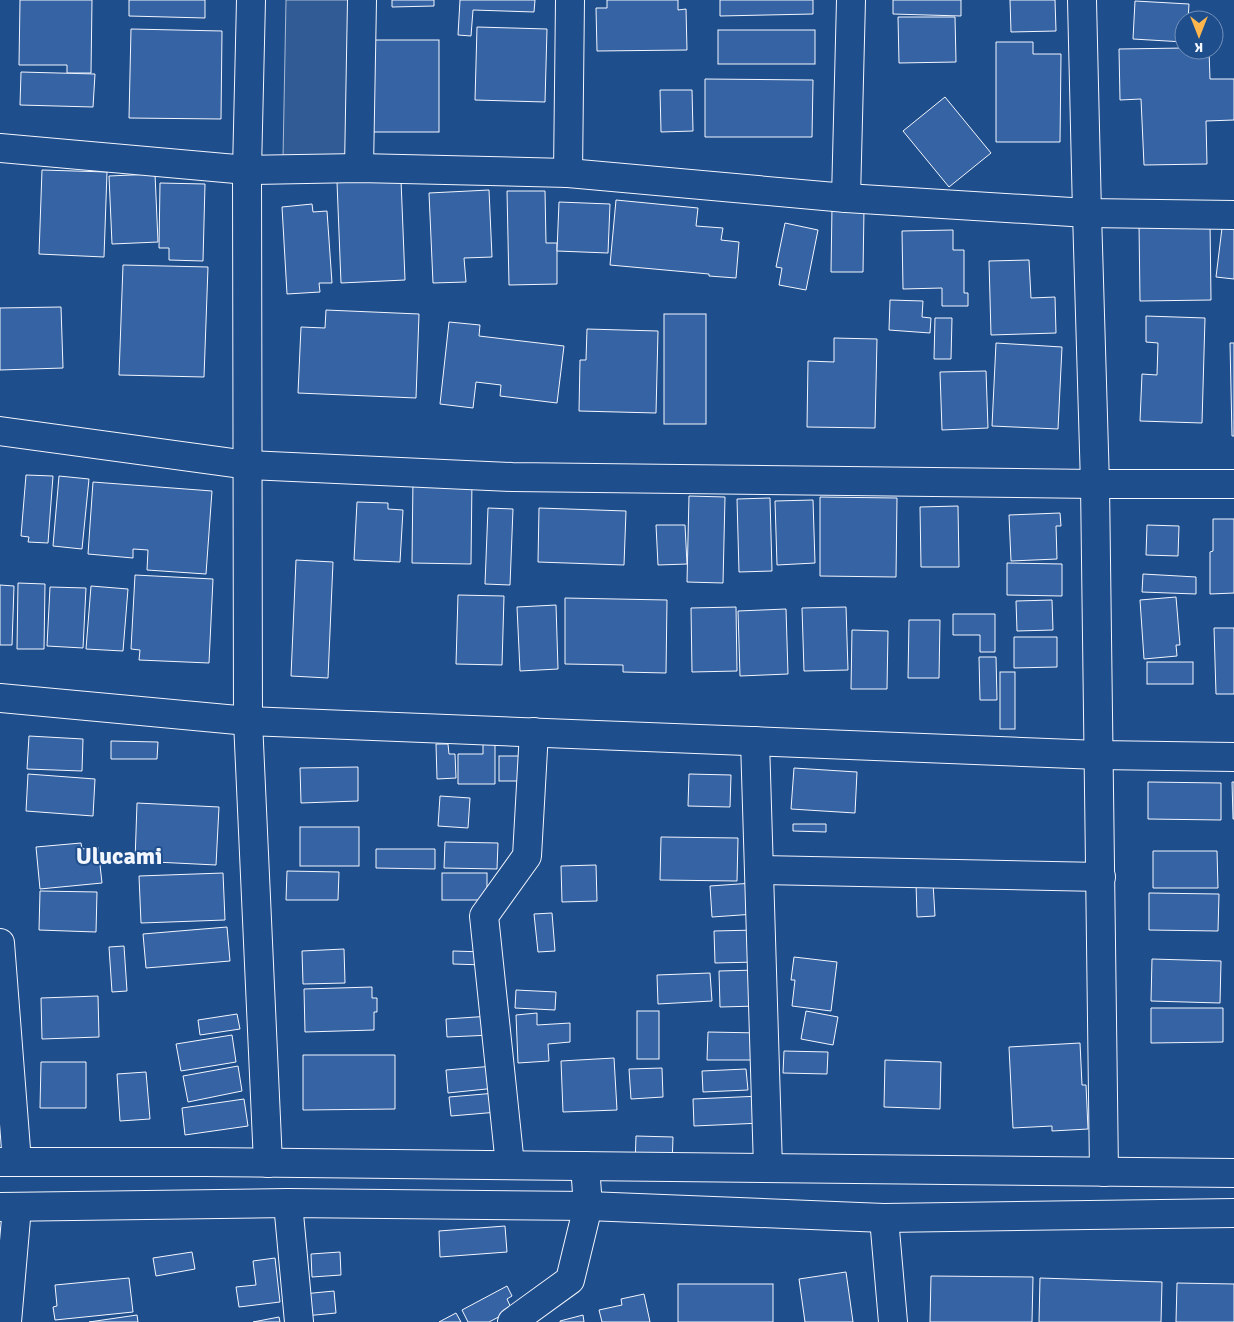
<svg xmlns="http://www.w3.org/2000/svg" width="1234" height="1322" font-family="Signika,sans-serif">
  <rect width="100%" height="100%" fill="#1f4e8c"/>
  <polygon fill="#305b95" stroke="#a8bbd7" points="286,0 350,0 347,157 283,158"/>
  <g fill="#3563a3" stroke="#f2f6ff">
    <polygon points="20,0 92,0 91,73 67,73 67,65 19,65"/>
    <polygon points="129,0 205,0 205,18 129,16"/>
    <polygon points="392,0 434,0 434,6 392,7"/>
    <polygon points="460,0 535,0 534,12 473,10 471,36 458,35"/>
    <polygon points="607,0 678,0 678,10 686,9 687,50 597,51 596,8 607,8"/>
    <polygon points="720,0 813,0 813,14 720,16"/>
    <polygon points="893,0 961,0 961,16 893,14"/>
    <polygon points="1010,0 1055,0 1056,31 1011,32"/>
    <polygon points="1135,1 1189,4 1188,20 1184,20 1184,42 1133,39"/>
    <polygon points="898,17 955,17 956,62 899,63"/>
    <polygon points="477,27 547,29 545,102 475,100"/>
    <polygon points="131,29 222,31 221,119 129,118"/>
    <rect x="718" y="30" width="97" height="34"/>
    <rect x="372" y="40" width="67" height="92"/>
    <polygon points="996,42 1033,42 1033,54 1061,54 1060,142 996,142"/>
    <polygon points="1184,48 1184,50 1209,50 1210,79 1234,79 1234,120 1206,121 1207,164 1144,165 1141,99 1120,100 1119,49"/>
    <polygon points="21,72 95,74 93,107 20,105"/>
    <polygon points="705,79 813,80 812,137 705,137"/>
    <polygon points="660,90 692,90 693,131 661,132"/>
    <polygon points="945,97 991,153 949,187 903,131"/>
    <polygon points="42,170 107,172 104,257 39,254"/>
    <polygon points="155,174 158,242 112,244 109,176"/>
    <polygon points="401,180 405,280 341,283 337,182"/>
    <polygon points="160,183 205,184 203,261 169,260 169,248 159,248"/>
    <polygon points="489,190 492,257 464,258 466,282 433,283 429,193"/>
    <polygon points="507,191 545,191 546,243 557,243 557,284 509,285"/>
    <polygon points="616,200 698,208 696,226 723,228 721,240 739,242 736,278 709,276 709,274 610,265"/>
    <polygon points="559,202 610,204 608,253 557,251"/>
    <polygon points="312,204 313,212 327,211 332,283 319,283 320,292 287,294 282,207"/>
    <polygon points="832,207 864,208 863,272 831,272"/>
    <polygon points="1210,222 1211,300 1140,301 1139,223"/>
    <polygon points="785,223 818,230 806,290 779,285 782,268 776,267"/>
    <polygon points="1222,228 1234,229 1234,279 1216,277"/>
    <polygon points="953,230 953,250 964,250 964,293 968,293 968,306 942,306 942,288 903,289 902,231"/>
    <polygon points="1029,260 1031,298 1055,297 1056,333 991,335 989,261"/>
    <polygon points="123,265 208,267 204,377 119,375"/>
    <polygon points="890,300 923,301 922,317 931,318 930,333 889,330"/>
    <polygon points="61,307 63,368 0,370 0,308"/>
    <polygon points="326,310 419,314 416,398 298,393 301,327 325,328"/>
    <rect x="664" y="314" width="42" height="110"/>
    <polygon points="1146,316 1205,318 1202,423 1140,421 1142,374 1157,375 1158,343 1146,342"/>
    <polygon points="935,318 952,318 951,359 934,359"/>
    <polygon points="449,322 480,325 479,336 564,346 557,403 500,396 501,385 476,382 473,408 440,404"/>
    <polygon points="587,329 658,331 656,413 579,411 580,360 586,360"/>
    <polygon points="834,338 877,339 875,428 807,427 808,361 834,362"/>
    <polygon points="996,343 1062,347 1058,429 992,426"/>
    <polygon points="1230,343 1234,343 1234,436 1232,436"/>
    <polygon points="986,371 988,428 942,430 940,372"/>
    <polygon points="26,475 53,476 48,543 28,542 29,537 21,536"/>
    <polygon points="59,476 89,479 82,549 53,546"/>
    <polygon points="413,477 472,478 471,564 412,563"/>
    <polygon points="93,482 212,491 206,574 147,570 148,550 133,549 133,558 88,554"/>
    <polygon points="689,496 725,497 723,583 687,582"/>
    <polygon points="820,497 897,498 896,577 820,576"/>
    <polygon points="770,498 772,571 739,572 737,499"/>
    <polygon points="813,500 815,563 777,565 775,501"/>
    <polygon points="357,502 388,503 388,509 403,510 400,562 354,560"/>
    <polygon points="958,506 959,567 921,567 920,507"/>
    <polygon points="488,508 513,509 510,585 485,584"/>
    <polygon points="539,508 626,511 624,565 538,562"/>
    <polygon points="1060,513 1061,526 1056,526 1057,559 1011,561 1009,515"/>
    <polygon points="1213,519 1234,519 1234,593 1210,594 1210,552 1213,551"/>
    <polygon points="656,525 685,525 687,564 658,565"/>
    <polygon points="1147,525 1179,526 1178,556 1146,555"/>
    <polygon points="296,560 333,562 328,678 291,676"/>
    <polygon points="1007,563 1062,564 1062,596 1007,595"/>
    <polygon points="1143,574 1196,577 1196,594 1142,592"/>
    <polygon points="135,575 213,579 209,663 139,660 140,650 131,649"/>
    <polygon points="18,583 45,584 44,649 17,649"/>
    <polygon points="0,585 14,586 12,645 0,645"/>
    <polygon points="91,586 128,589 123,651 86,649"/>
    <polygon points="50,587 86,588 83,648 47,646"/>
    <polygon points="458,595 504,596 502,665 456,664"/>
    <polygon points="1176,597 1180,645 1176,645 1177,656 1144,659 1140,600"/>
    <polygon points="565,598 667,600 666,673 623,672 623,665 565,664"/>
    <polygon points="1052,600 1053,630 1017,631 1016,601"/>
    <polygon points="556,605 558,669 520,671 517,607"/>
    <polygon points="736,607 737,671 692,672 691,608"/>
    <polygon points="846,607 848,670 804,671 802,608"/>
    <polygon points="786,609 788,674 740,676 738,611"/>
    <polygon points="953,614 995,614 995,652 980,652 980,635 953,635"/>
    <polygon points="909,620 940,620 939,678 908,678"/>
    <polygon points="1214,628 1234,628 1234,694 1216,694"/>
    <polygon points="852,630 888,631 887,689 851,689"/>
    <polygon points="1014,637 1057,637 1057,667 1014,668"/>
    <polygon points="979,657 996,657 997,700 980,700"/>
    <rect x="1147" y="662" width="46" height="22"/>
    <rect x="1000" y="672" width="15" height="57"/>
    <polygon points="29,736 83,739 82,771 27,769"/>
    <polygon points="483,736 495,736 495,784 458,784 458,754 483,754"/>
    <polygon points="111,741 158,742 157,759 111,759"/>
    <polygon points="436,744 448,744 449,754 455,754 456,778 437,779"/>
    <rect x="499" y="756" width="30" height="25"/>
    <polygon points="358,767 358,801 301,803 300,768"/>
    <polygon points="794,768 857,772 855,813 791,809"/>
    <polygon points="28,774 95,779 93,816 26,811"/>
    <polygon points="689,774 731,775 730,807 688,806"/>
    <polygon points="1148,782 1221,783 1221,820 1148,819"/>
    <polygon points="1232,782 1234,782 1234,819 1233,819"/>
    <polygon points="440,796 470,798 468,828 438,826"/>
    <polygon points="137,803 219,807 216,865 135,861"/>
    <polygon points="793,824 826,824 826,832 793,831"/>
    <rect x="300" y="827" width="59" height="39"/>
    <polygon points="661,837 738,838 737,881 660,880"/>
    <polygon points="445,842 498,843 497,869 444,868"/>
    <polygon points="81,843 82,849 98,847 102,883 40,889 36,847"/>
    <polygon points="376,849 435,849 435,869 376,868"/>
    <polygon points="1153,851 1217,851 1218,888 1153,888"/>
    <polygon points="596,865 597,901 562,902 561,866"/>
    <polygon points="287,871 339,872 338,900 286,900"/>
    <polygon points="223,873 225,920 141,923 139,876"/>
    <rect x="442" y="873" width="45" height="27"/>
    <polygon points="753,883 755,914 712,917 710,886"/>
    <polygon points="916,883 933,883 935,916 917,917"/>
    <polygon points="40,891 97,892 96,932 39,930"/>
    <polygon points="1149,893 1219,894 1218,931 1149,930"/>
    <polygon points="552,913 555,951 538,952 534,914"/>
    <polygon points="227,927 230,961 146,968 143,934"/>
    <polygon points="756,930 757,962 715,963 714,931"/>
    <polygon points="124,946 127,991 112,992 109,947"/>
    <polygon points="344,949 345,983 303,984 302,951"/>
    <polygon points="453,951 485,952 485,965 453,964"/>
    <polygon points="794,957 837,962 831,1011 792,1006 795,980 791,980"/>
    <polygon points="1152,959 1221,961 1220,1003 1151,1001"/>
    <polygon points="757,970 758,1006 720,1007 719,971"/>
    <polygon points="710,973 712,1001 658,1004 657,975"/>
    <polygon points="372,987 372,998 377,998 377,1012 374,1012 374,1030 305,1032 304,989"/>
    <polygon points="516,990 556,992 555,1010 515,1008"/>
    <polygon points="98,996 99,1037 42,1039 41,998"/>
    <polygon points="1151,1008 1223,1008 1223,1042 1151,1043"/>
    <rect x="637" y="1011" width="22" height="48"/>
    <polygon points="806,1011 838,1017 833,1045 801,1039"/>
    <polygon points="537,1013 537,1025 570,1023 570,1042 548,1044 549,1061 518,1063 516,1015"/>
    <polygon points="237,1014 240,1029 200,1035 198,1020"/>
    <polygon points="491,1016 492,1035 447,1037 446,1019"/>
    <polygon points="708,1032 760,1033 760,1060 707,1060"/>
    <polygon points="232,1035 236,1062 181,1071 176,1044"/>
    <polygon points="1080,1043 1082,1085 1086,1085 1088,1129 1052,1131 1052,1126 1013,1128 1009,1047"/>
    <polygon points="784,1051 828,1052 827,1074 783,1073"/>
    <polygon points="303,1055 395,1055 395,1109 303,1110"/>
    <polygon points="614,1058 617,1110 563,1112 561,1061"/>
    <polygon points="885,1060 941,1062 940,1109 884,1107"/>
    <polygon points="41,1062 86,1062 86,1108 40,1108"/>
    <polygon points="238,1066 242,1091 188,1102 183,1076"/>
    <polygon points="494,1066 496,1088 448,1093 446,1070"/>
    <polygon points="662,1068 663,1097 631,1099 629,1069"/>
    <polygon points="746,1069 748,1090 703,1092 702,1071"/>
    <polygon points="146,1072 150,1119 120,1121 117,1074"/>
    <polygon points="496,1093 498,1112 451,1116 449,1097"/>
    <polygon points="761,1096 762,1123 694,1126 693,1099"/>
    <polygon points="244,1099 248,1126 185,1135 182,1108"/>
    <polygon points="636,1136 673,1137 672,1167 635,1166"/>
    <polygon points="505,1226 507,1252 440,1257 439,1231"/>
    <polygon points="192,1252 195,1269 156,1276 153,1258"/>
    <polygon points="340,1252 341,1275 312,1277 311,1254"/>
    <polygon points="275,1258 280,1302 239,1307 236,1287 256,1285 253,1261"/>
    <polygon points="846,1272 853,1322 805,1322 799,1279"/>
    <polygon points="931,1276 1033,1277 1032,1322 930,1322"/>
    <polygon points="129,1278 133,1312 55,1320 53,1307 57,1306 55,1285"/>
    <polygon points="1040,1278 1162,1282 1161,1322 1039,1322"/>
    <polygon points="1177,1283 1234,1284 1234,1322 1176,1322"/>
    <rect x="678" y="1284" width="95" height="38"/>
    <polygon points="507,1286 512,1296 507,1299 512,1310 489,1322 468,1322 462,1310"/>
    <polygon points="334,1291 336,1313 305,1316 303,1294"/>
    <polygon points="644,1294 650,1322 602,1322 599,1310 622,1305 621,1299"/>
    <polygon points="456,1313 461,1322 439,1322"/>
    <polygon points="137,1315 138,1322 89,1322"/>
    <polygon points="583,1315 584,1322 560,1322 560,1321"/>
    <polygon points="279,1317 280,1322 253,1322"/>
  </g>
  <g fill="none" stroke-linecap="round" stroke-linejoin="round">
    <g stroke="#f2f6ff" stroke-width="30">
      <g id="street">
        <polyline points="251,0 247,170 248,721 268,1163"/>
        <polyline points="1082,0 1087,213 1095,484 1104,1172"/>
        <polyline points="0,148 247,170 359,168 568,173 846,198 1087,213 1234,215"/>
        <polyline points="359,168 362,0"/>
        <polyline points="568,173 570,0"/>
        <polyline points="846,198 851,0"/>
        <polyline points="0,431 248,465 512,477 1095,484 1234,484"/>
        <polyline points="0,698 248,721 1099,755 1234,757"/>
        <polyline points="755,741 768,1168"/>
        <polyline points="759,870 1101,877"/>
        <polyline points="0,943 17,1162"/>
        <polyline points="510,1165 484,916 527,856 534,732"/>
        <polyline points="288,1203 299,1322"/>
        <polyline points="884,1218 893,1322"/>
        <polyline points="7,1322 17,1207"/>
        <polyline points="512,1322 570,1280 588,1206 585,1166"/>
      </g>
    </g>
    <g stroke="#f2f6ff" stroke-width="30">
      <g id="secondary">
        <polyline points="0,1162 205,1162 1234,1173"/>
        <polyline points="0,1207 288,1203 588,1206 884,1218 1234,1213"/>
      </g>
    </g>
    <use href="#street" stroke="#1f4e8c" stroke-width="28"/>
    <use href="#secondary" stroke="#1f4e8c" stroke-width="28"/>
  </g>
  <g text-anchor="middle" stroke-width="4" stroke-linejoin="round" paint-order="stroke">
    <g font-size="24" font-weight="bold" fill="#f2f6ff" stroke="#1f4e8c">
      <text x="119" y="864">Ulucami</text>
    </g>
  </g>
  <g transform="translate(1199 35) rotate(180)"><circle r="24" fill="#1f4e8c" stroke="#7391ba"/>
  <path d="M0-4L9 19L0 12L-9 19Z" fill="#ffb74d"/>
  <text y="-8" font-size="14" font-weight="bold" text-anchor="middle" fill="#f2f6ff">K</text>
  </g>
</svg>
